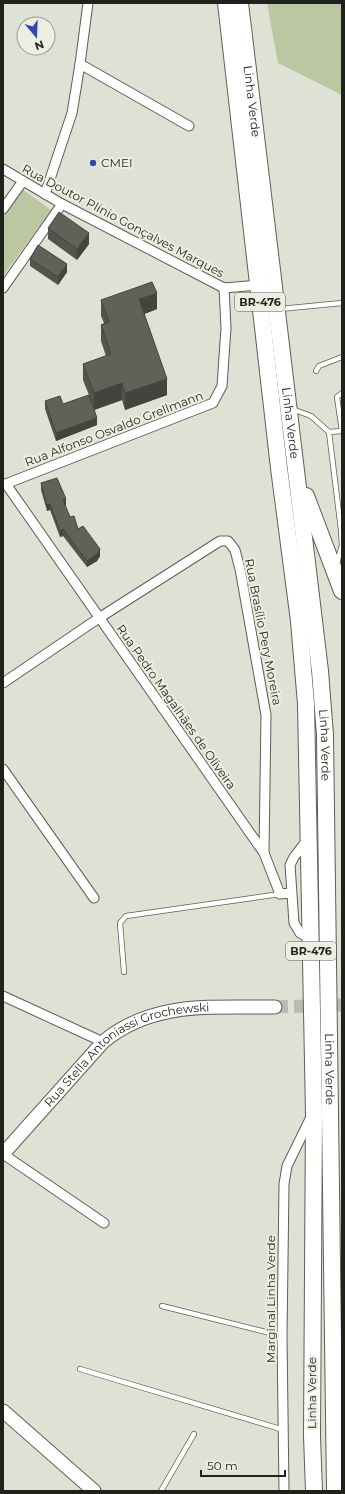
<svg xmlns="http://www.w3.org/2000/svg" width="345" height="1494" font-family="Montserrat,sans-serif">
  <rect width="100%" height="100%" fill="#dee2d4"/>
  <g fill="#bcc7a2">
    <polygon points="267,3 342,3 342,95 278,63"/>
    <polygon points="22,189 51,210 3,276 3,215"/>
  </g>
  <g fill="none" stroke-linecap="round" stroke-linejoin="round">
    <polyline stroke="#b8bbaf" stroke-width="13" stroke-dasharray="13 6" stroke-linecap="butt" points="275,1007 342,1005"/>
    <g stroke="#5c6054" stroke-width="6">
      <g id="lane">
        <polyline points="280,309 342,303"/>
        <polyline points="316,371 319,366 342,357"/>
        <polyline points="292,409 311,416 329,432"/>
        <polyline points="342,431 337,397 342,393"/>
        <polyline points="337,563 342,545 341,530 329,432 342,431"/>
        <polyline points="124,972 120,923 126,916 280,894"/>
        <polyline points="162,1306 282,1336"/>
        <polyline points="80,1369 284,1430"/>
        <polyline points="161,1491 194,1434"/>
      </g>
    </g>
    <g stroke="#5c6054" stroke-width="11">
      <g id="street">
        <polyline points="80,64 189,126"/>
        <polyline points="3,169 62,204 224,288 258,285"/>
        <polyline points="45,194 72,113 80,64 88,3"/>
        <polyline points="3,209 23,181"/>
        <polyline points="3,288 62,204"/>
        <polyline points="6,484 264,853 280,894 291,893"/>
        <polyline points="3,485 213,403 222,386 226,328 224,288"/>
        <polyline points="3,683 99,618 220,541 228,541 235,550 240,569 266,715 264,853"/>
        <polyline points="3,769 94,898"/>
        <polyline points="308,839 294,857 290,865 294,923 300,933 311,939"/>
        <polyline points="3,996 103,1042"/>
        <polyline points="3,1154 104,1223"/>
        <polyline points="284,1491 282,1336 284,1184 287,1166 311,1117"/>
      </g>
    </g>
    <g stroke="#5c6054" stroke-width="15">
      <g id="secondary">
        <path id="s1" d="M3 1154 103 1042C153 1000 213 1008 275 1007"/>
        <polyline points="3,1411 94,1491"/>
      </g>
    </g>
    <g stroke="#5c6054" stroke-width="18">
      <g id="highway">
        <polyline points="226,3 279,468 299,621 306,704 314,1113 312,1436 314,1491"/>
        <path id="s2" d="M240 3 320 671 325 735 335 1491"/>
        <polyline points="306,496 342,591"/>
      </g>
    </g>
    <use href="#lane" stroke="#fff" stroke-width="4.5"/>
    <use href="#street" stroke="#fff" stroke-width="9"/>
    <use href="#secondary" stroke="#fff" stroke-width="13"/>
    <use href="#highway" stroke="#fff" stroke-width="16"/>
  </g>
  <g fill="#52554b">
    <polygon points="48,228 89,244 77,260 48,239"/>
    <polygon points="30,259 67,272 58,285 30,266"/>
    <polygon points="101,300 157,309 144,314 167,395 125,410 122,400 94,410 97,425 56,441 45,409 45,401 63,404 89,395 83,380 83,364 106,356 101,341 101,325 104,323 101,316"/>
    <polygon points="41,483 66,506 65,506 70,517 78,529 100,556 97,561 87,567 63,536 60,537 50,510 47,511 41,490"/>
  </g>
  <g fill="#42453d">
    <polygon points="89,233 89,244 77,260 77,249"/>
    <polygon points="67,264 67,272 58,285 58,277"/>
    <polygon points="157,293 157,309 139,316 139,299"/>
    <polygon points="167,379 167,395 125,410 125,393"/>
    <polygon points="122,383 122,400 94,410 94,393"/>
    <polygon points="97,418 97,425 56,441 56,433"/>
    <polygon points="66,499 66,506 63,507 63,500"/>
    <polygon points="50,504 50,510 47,511 47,505"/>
    <polygon points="63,529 63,536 60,537 60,531"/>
    <polygon points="100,549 100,556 97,561 87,567 87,561"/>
  </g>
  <g fill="#5f6357" stroke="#42453d">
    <polygon points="59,212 89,233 77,249 48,228"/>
    <polygon points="38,245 67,264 58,277 30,259"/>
    <polygon points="152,282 157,293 139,299 167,379 125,393 122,383 94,393 83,364 111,354 101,325 109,322 101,300"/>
    <polygon points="89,395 97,418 56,433 45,401 60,396 63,404"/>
    <polygon points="57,478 66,499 63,500 70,517 74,516 78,529 83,526 100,549 97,554 87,561 63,529 60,531 50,504 47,505 41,483"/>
  </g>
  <circle fill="#3545b7" stroke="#ebefe1" stroke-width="1.5" cx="93" cy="163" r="4"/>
  <g text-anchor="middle" stroke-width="4" stroke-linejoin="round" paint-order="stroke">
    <g fill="#ebefe1" stroke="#5c5f56" stroke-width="1">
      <rect x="235" y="293" width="50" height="18" rx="3"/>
      <rect x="286" y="942" width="50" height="18" rx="3"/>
    </g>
    <g font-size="11" font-weight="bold" fill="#1f211b">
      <text x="260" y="306">BR-476</text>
      <text x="311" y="955">BR-476</text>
    </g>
    <g font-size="12" fill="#1f211b" stroke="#ebefe1">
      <text dy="4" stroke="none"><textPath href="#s2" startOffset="99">Linha Verde</textPath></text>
      <text transform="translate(123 221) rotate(28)" y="4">Rua Doutor Plínio Gonçalves Marques</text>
      <text dy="4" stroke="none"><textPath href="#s2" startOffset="423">Linha Verde</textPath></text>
      <text transform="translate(114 429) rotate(-21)" y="4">Rua Alfonso Osvaldo Grellmann</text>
      <text transform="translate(263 632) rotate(79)" y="4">Rua Brasílio Pery Moreira</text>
      <text transform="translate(176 707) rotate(55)" y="4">Rua Pedro Magalhães de Oliveira</text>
      <text dy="4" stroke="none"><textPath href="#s2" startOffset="747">Linha Verde</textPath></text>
      <text dy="4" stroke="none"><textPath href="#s1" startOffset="165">Rua Stella Antoniassi Grochewski</textPath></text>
      <text dy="4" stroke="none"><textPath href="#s2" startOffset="1071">Linha Verde</textPath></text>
      <text transform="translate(271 1299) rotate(-90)" y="4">Marginal Linha Verde</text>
      <text transform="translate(312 1393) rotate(-90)" y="4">Linha Verde</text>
    </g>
    <g font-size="12" fill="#1f211b" stroke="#ebefe1" text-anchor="start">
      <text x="101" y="167">CMEI</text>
    </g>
  </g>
  <rect width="345" height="1494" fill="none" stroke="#1f211b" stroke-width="8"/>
  <g transform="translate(36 36) rotate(161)"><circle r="19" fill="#ebefe1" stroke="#999d92"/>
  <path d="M0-3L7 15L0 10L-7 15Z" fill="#3545b7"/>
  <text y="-6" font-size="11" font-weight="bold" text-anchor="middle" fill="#1f211b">N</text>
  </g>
  <path d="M201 1470v6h84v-6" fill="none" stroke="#1f211b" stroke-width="2"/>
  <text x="207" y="1470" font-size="12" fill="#1f211b" stroke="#ebefe1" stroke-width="3" paint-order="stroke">50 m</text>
</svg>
